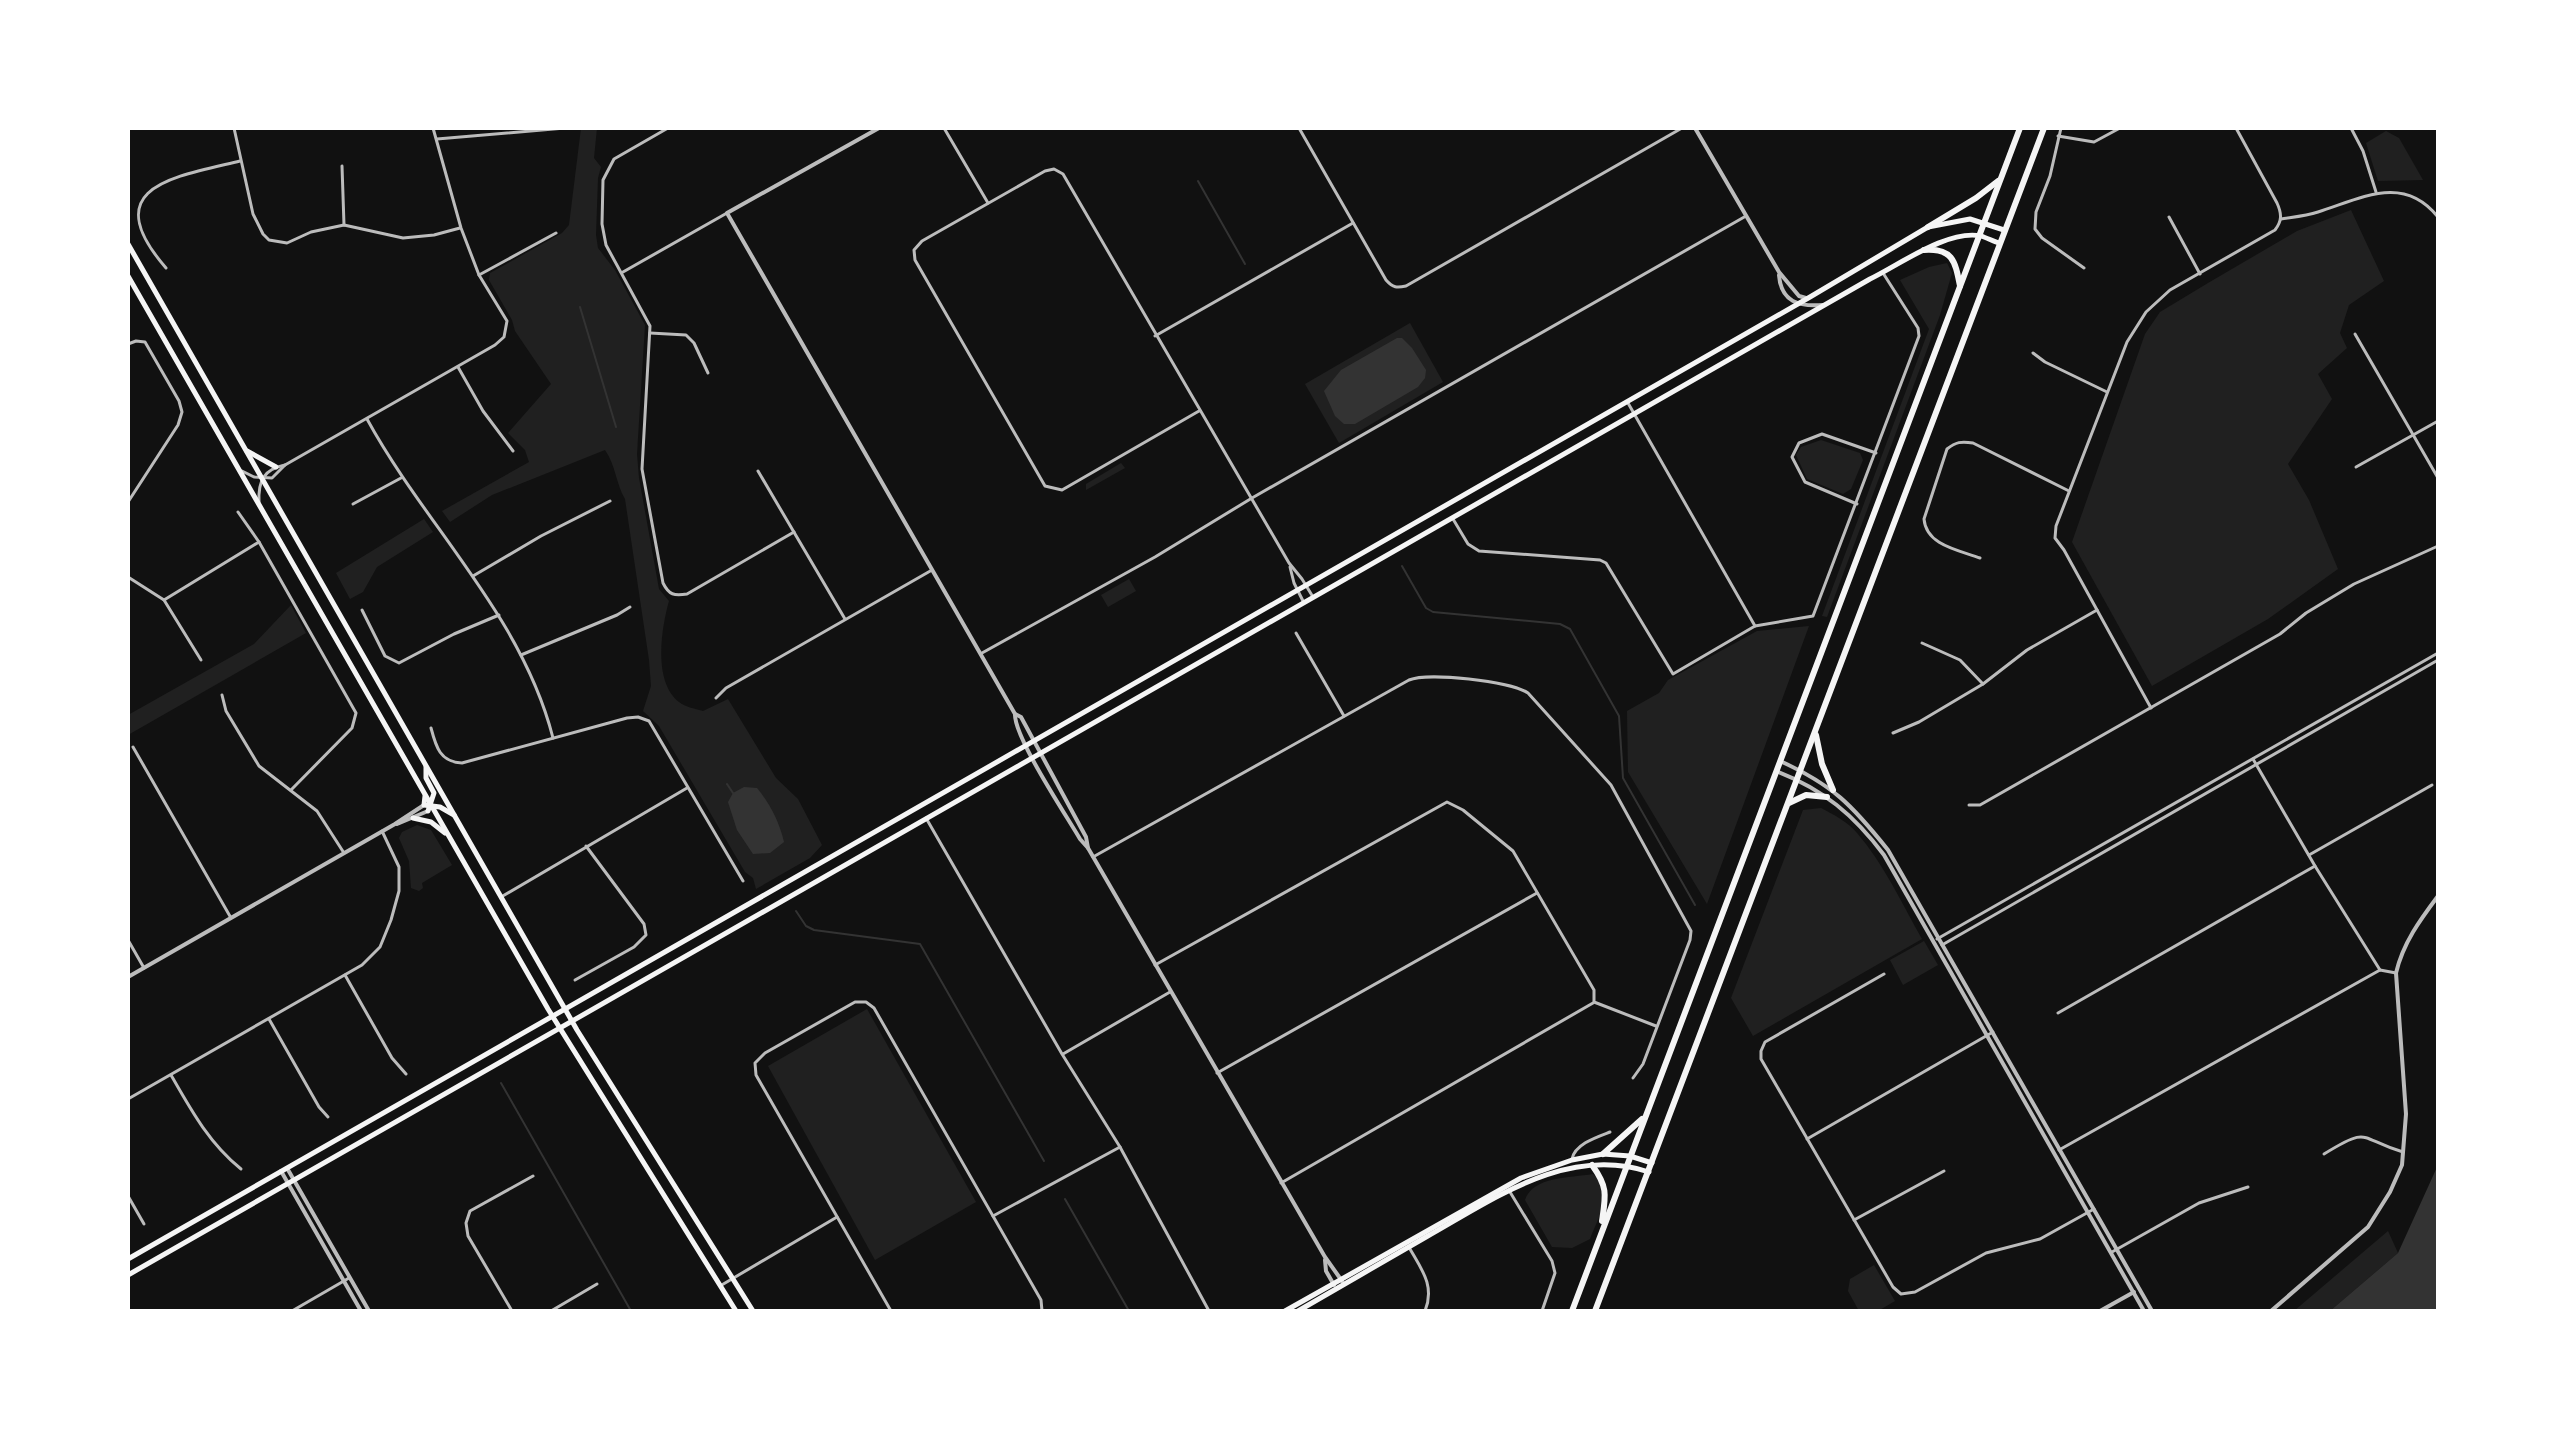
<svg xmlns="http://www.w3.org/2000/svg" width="2566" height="1439" font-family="Montserrat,sans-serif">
  <rect width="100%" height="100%" fill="#111"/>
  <g fill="#202020">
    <path d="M581 128H597L594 158 601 167 598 178 596 235 598 248 615 270 645 325 637 454 639 478 659 589 669 601C661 629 653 682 679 702 685 707 696 709 703 711L728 699 776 778 798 799 822 845 810 858 756 889 753 878 745 872 659 726 643 711 651 686 649 660 625 499C616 484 616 466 605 450L492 495 450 522 442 511 529 462 525 450 508 433 551 384 515 331 512 320 489 280 490 273 562 233 569 225Z"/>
    <polygon points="2386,131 2399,138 2423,180 2378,181 2366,143"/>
    <polygon points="2351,210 2384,281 2349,305 2340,333 2347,348 2318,374 2332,399 2288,464 2309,500 2338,569 2268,619 2152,686 2072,542 2145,334 2160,312 2208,283 2297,231"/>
    <polygon points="1947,263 1952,273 1940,315 1827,617 1822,616 1929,329 1900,280 1929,267"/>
    <polygon points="1410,323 1443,382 1339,443 1305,384"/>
    <polygon points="1821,440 1860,453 1863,460 1851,489 1843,494 1807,479 1796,455 1801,447"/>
    <polygon points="1121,463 1125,468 1086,490 1086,484"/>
    <polygon points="424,519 433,532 377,567 363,592 350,599 336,573"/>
    <polygon points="1129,579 1136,591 1108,607 1101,595"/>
    <polygon points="291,605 306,633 128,735 128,715 254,644"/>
    <polygon points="1809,626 1707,904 1628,772 1627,711 1659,693 1668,680 1757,631"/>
    <path d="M1821 808C1834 815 1847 821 1857 833 1884 864 1902 904 1922 939L1753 1036 1731 998 1803 810Z"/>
    <polygon points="417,825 431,830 452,865 422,883 423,888 419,891 411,888 409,861 399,838 402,832"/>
    <polygon points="1924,941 1938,965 1903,985 1890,960"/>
    <polygon points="867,1009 976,1202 875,1260 768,1066"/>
    <path d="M1593 1174C1614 1196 1599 1215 1590 1239L1572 1248 1552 1247 1525 1200C1533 1176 1570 1178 1593 1174Z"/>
    <polygon points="2388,1231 2398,1253 2330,1311 2294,1311"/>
    <polygon points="1874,1265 1895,1301 1878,1311 1859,1311 1848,1291 1850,1279"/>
  </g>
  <g fill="#333">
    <polygon points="1397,338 1402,338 1412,348 1426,370 1425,378 1418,387 1355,424 1344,424 1335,416 1324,391 1341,370"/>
    <path d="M744 787 757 788C770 804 779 821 784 842L770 853 753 854 737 830 728 802 733 793Z"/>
    <polygon points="2438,1165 2438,1311 2330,1311 2398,1253"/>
  </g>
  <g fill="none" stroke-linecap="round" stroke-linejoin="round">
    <g stroke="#333" stroke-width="2">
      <polyline points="1198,181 1245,264"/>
      <polyline points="580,307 616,427"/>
      <polyline points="1402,566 1426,608 1433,612 1560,624 1570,629 1619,716 1623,778 1695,905"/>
      <polyline points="727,784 733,793"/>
      <polyline points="796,911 806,926 814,930 920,944 1044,1161"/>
      <polyline points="501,1083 631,1311"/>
      <polyline points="1065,1199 1129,1311"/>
    </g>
    <g stroke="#bcbcbc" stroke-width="3">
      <polyline points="234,128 253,214 263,234 269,240 287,243 311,232 344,225 403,238 434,235 460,228"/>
      <path d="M668 128 614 159 603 180 602 224 606 245 650 326 642 469 663 583C669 595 674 596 687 594L794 532"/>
      <polyline points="944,128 988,203"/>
      <path d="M1299 128 1386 280C1393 288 1397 288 1406 286L1682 128"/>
      <polyline points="2061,128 2050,176 2036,212 2035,229 2042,238 2084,268"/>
      <polyline points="2351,128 2363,151 2376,192"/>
      <polyline points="2058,136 2094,142 2120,128"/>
      <polyline points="437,139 565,128"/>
      <polyline points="342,166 344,225"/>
      <polyline points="2169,217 2200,274"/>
      <path d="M2281 219C2294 217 2306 216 2318 212 2360 199 2403 173 2438 217"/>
      <path d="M166 268C96 187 173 177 240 161"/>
      <polyline points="623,272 727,213"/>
      <polyline points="479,275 556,233"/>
      <polyline points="650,333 686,335 694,343 708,373"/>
      <polyline points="2355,334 2438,478"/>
      <polyline points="1155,336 1353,223"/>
      <polyline points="128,344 136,341 145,342 179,401 182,412 178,425 128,502"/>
      <polyline points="2033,353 2045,362 2107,392"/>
      <polyline points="458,367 483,411 513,451"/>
      <polyline points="1628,403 1755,626"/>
      <polyline points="1199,411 1062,490 1045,486 915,260 914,250 922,241 1045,171 1054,169 1063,174 1289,563 1302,579 1313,597"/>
      <path d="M367 419C426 527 522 616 553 738"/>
      <polyline points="2356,467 2438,421"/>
      <polyline points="242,471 254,477 272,478 285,465 495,345 504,337 507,321 479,275 461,228 433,128"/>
      <polyline points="758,471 845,619"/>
      <path d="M259 502C258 481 264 469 285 465"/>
      <polyline points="353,504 401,478"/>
      <polyline points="1857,504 1805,482 1792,457 1799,443 1822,434 1876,453"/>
      <polyline points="238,512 259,542 356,713 352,728 291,790"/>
      <polyline points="1453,519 1468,544 1479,551 1600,560 1606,563 1673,674 1755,626 1813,616 1919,336 1918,328 1883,273"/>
      <path d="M1980 558C1958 550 1926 545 1924 519L1947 449C1956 442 1961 441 1973 443L2069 491"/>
      <polyline points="1290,567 1294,583 1303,601"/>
      <polyline points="473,576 541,536 610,501"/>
      <polyline points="128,577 164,600 201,660"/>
      <polyline points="164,600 259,542"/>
      <polyline points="362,610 385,656 399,663 454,634 499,615"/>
      <polyline points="1296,633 1344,716"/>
      <polyline points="1922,643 1960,660 1983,684"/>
      <polyline points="982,653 1155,557 1252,498 1746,216"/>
      <polyline points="521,655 617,615 630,607"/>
      <polyline points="222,695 226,711 259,766 317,811 344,853"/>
      <polyline points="716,698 726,688 932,570"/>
      <path d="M2151 708 2064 550 2055 538 2056 526 2127 342 2146 312 2170 290 2275 230C2282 221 2282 214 2277 203L2236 128"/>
      <path d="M431 728C436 747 440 762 462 763L627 718 638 717 649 721 743 881"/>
      <polyline points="1893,733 1919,722 1983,684 2027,650 2097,610"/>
      <polyline points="133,747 231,918"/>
      <polyline points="2253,759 2315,866 2380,970"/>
      <polyline points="1969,805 1980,805 2280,634 2306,613 2354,584 2438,546"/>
      <polyline points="926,818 1062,1054 1120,1147 1209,1311"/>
      <polyline points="2309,855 2432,785"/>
      <path d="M1093 857 1409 680C1428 672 1510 681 1528 693L1611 785 1691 931 1690 940 1643 1064 1633 1078"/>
      <polyline points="501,897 687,788"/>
      <polyline points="1937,939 2438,653"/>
      <polyline points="128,940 144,968"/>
      <polyline points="1942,945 2438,660"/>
      <polyline points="1155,965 1447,802 1463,810 1513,851 1594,990 1594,1002 1656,1026"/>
      <polyline points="1884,974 1765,1042 1761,1051 1761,1059 1893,1287 1901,1294 1915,1292 1986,1253 2040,1239 2094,1209"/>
      <polyline points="345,975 392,1058 406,1074"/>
      <polyline points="575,980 634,947 646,935 644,924 586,846"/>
      <polyline points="2058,1013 2315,866"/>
      <polyline points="269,1019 319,1107 328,1117"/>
      <polyline points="1063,1054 1170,992"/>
      <polyline points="1217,1073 1537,893"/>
      <path d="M171 1075C191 1110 209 1143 241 1169"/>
      <polyline points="128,1099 362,965 380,947 391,920 399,891 399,867 382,831"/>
      <polyline points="1807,1139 1993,1032"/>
      <polyline points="2059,1150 2380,970 2396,973"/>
      <path d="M2324 1154C2371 1125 2358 1139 2403 1152"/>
      <path d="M1572 1159C1575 1144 1597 1137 1610 1132"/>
      <polyline points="1281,1183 1593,1003"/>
      <polyline points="1510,1192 1552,1261 1555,1273 1542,1311"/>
      <polyline points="128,1196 144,1224"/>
      <polyline points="993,1216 1120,1147"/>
      <polyline points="1854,1220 1944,1171"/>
      <path d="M1410 1249C1422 1270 1435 1286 1425 1311"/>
      <polyline points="2112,1252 2199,1203 2248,1187"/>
      <polyline points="720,1286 837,1217"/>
      <polyline points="292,1311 349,1278"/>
      <polyline points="512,1311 468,1236 466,1223 470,1211 533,1176"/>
      <polyline points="551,1311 597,1284"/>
      <polyline points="891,1311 756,1075 755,1063 765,1053 855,1002 866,1002 874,1008 1041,1300 1042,1311"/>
    </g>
    <g stroke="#bcbcbc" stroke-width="4">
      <polyline points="879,128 727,213 1015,714 1021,717 1086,837 1088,848"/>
      <polyline points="1695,128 1779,272 1799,296 1806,298"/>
      <path d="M1779 275C1781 302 1799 307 1823 305"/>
      <path d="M1015 714C1014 737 1066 815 1080 839L1088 848 1325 1257 1342 1281"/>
      <path d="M1780 761C1833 785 1852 805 1888 850L2152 1311"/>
      <path d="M1776 771C1823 789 1854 815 1884 855L2144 1311"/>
      <polyline points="397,824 428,811"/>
      <polyline points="128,977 395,824 424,805"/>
      <polyline points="287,1168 369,1311"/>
      <polyline points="281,1171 361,1311"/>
      <polyline points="1325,1260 1326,1271 1334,1285"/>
      <polyline points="2100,1311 2134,1292"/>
      <path d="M2271 1311 2368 1227 2390 1192 2402 1165 2406 1114 2396 973C2403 943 2420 920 2438 896"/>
    </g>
    <g stroke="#f5f5f5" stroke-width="5">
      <polyline points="128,244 577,1030 753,1311"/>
      <polyline points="128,276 548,1009 736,1311"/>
      <polyline points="247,451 276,467"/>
      <polyline points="426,767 426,778 434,793 428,811"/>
      <polyline points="425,796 424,805 440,807 454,815"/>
      <polyline points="413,818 431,822 445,833"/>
      <polyline points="1285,1311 1521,1178 1572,1160 1603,1154 1630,1156 1652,1163"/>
      <path d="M1298 1311C1341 1286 1383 1262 1426 1237 1494 1199 1567 1145 1649 1172"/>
    </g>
    <g stroke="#f5f5f5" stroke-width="5">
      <polyline points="128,1259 1810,297 1928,227 1970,219 2004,230"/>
      <path d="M128 1275 1870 279C1899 265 1948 229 1981 236 1987 238 1993 241 1999 243"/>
    </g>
    <g stroke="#f5f5f5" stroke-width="6">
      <polyline points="1928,227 1976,198 1998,181"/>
      <path d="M1924 250C1953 248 1955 261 1960 286"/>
      <polyline points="1816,735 1822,764 1833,790"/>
      <polyline points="1789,803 1806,795 1827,797"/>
      <polyline points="1603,1154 1642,1119"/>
      <path d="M1592 1165C1608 1187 1606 1195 1602 1221"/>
      <polyline points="1572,1311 2020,128"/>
      <polyline points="1595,1311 2044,128"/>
    </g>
  </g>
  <rect width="2566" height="1439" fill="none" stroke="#ffffff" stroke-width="260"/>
</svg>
